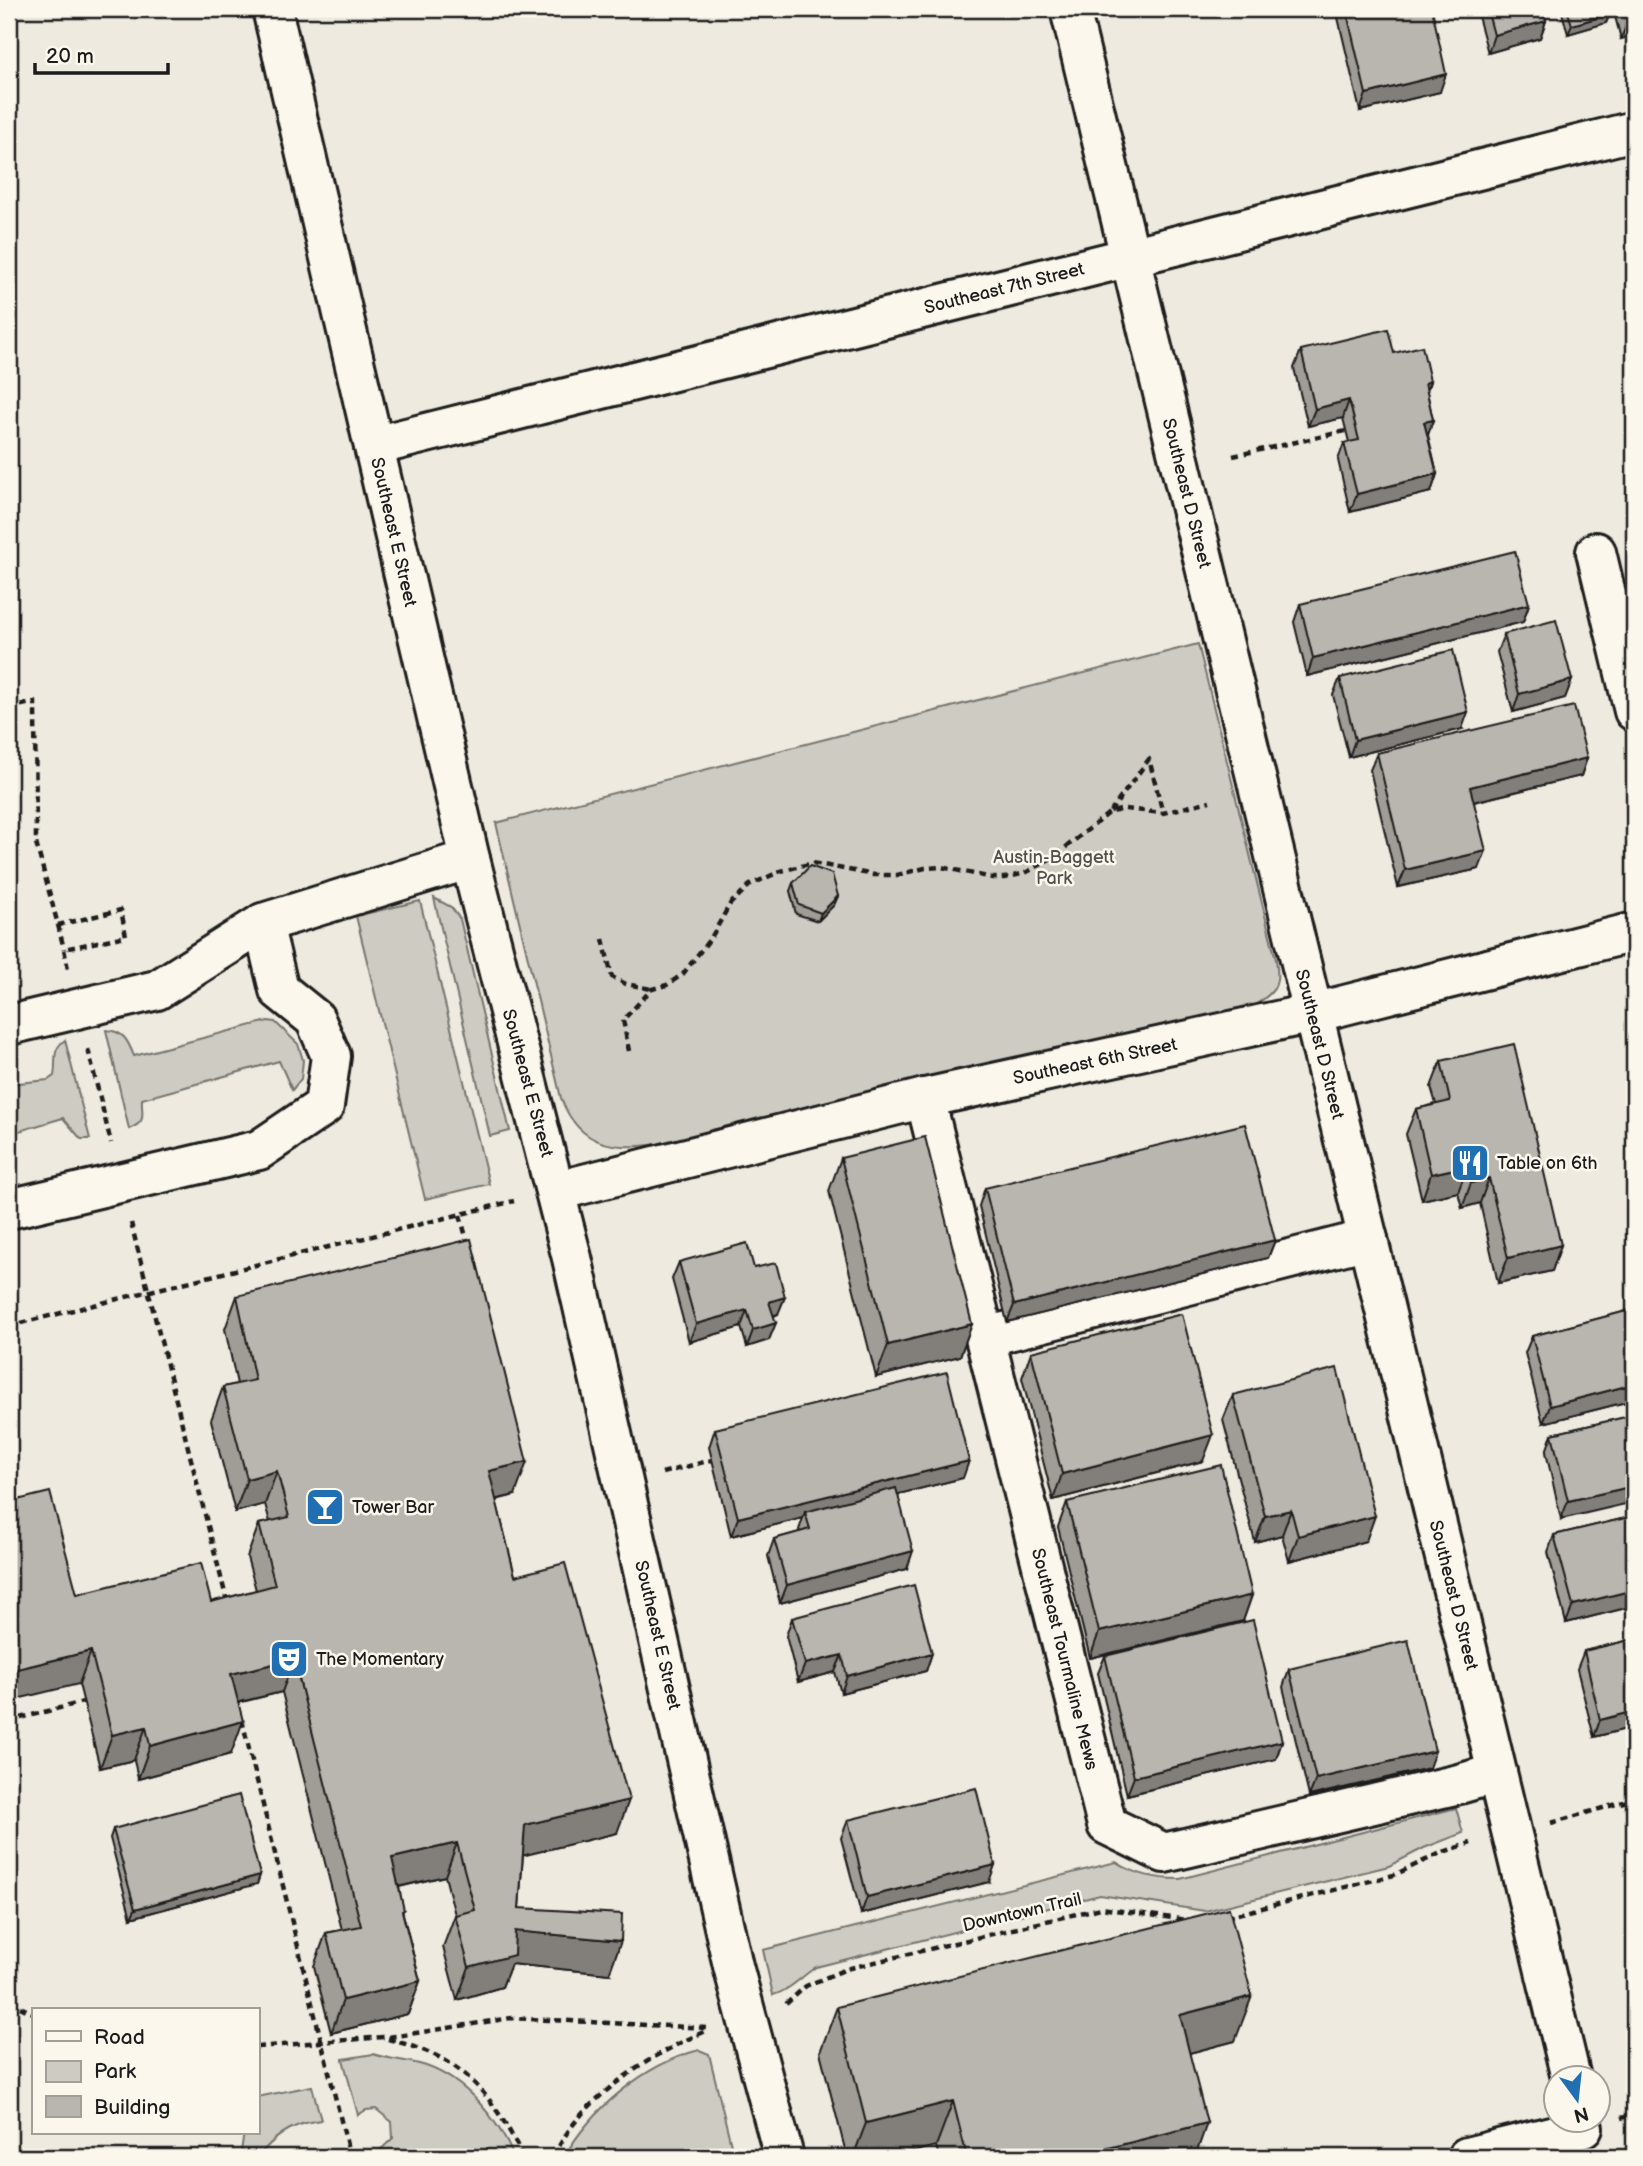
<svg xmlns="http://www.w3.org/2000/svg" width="1643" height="2166" font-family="'Balsamiq Sans',sans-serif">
  <rect width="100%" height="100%" fill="#eeeadf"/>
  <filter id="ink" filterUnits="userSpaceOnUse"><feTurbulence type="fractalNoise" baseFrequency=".0143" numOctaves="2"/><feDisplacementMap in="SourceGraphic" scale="14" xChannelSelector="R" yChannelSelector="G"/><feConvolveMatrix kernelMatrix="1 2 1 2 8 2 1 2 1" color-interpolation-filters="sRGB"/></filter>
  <g filter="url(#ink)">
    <g fill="#ceccc2" stroke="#75746f" stroke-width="2">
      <path d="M1198 644 1276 960C1281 987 1274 993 1252 1007L666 1143C618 1150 580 1150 561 1098L496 823Z"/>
      <polygon points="434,898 451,907 460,919 510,1131 490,1136"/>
      <polygon points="420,901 489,1184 425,1199 356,916"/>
      <path d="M268 1021 275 1022 298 1044 303 1060 301 1079 292 1090 279 1061 142 1099C141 1116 148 1121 129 1129L106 1030C124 1031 128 1041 134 1056Z"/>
      <path d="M65 1040 90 1139H81L63 1118 9 1134V1084L48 1080 54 1076C57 1060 51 1050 65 1040Z"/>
      <path d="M1456 1808 1463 1833 1424 1848 1389 1866 1205 1911 1100 1895 816 1967C802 1976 789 1991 773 1995L763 1950 1116 1862C1136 1875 1156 1879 1180 1879Z"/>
      <path d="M699 2050 709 2054 734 2157H564C592 2109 643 2065 699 2050Z"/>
      <path d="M373 2054C390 2060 408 2060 426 2066 466 2080 498 2119 514 2157H368L376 2154 393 2138 392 2122 376 2109 366 2110 358 2115 343 2059Z"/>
      <path d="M312 2086 321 2120C296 2123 280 2132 263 2151V2157H240L244 2133H257V2097Z"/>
    </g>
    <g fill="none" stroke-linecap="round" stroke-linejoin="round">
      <g stroke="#1c1c1c" stroke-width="44">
        <g id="minor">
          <polyline points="272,9 470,859 572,1258 733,1966 784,2157"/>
          <polyline points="1070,9 1571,2078"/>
          <polyline points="374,446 1634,131"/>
          <polyline points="1596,552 1634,711"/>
          <polyline points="9,1025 157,990 263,923 470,859"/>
          <polyline points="925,1098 1107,1825 1164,1853 1459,1784 1497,1773"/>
          <polyline points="556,1191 925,1098 1313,1013 1634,932"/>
          <polyline points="9,1209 259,1150 324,1106 331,1056 315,1019 279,990 263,923"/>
          <polyline points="985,1337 1368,1239"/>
          <polyline points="1467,2157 1583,2128"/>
        </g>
      </g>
      <g stroke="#1c1c1c" stroke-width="4.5" stroke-dasharray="7 5" stroke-linecap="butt">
        <polyline points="1233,456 1346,431"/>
        <polyline points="9,708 35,702 36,843 58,925 121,910 126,936 64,949 68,969"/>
        <polyline points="1110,812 1149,759 1163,813"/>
        <polyline points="58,925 64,949"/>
        <polyline points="603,939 612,977 626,984 651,989"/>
        <polyline points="88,1049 111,1143"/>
        <polyline points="629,1051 623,1020 652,989 667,985 683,974 712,936 730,904 750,885 781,871 813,863 874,875 897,875 925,868 942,867 992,878 1005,878 1025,873 1051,859 1109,813 1124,809 1163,813 1210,801"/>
        <polyline points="460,1215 468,1244"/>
        <polyline points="131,1223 227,1601"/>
        <polyline points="9,1326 514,1201"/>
        <polyline points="662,1473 712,1460"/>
        <polyline points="242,1720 350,2157"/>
        <polyline points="9,1721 83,1702"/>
        <polyline points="1551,1823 1634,1799"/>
        <polyline points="1226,1917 1394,1875 1443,1852 1471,1843"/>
        <polyline points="9,2002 33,2013"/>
        <polyline points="786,2004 806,1986 846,1969 1101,1908 1186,1920"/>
        <path d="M388 2039C402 2043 417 2047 430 2053 477 2073 502 2114 523 2157"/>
        <polyline points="257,2047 397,2036 511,2018 707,2028"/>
        <polyline points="1621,2118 1634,2115"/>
        <path d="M554 2157C577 2100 652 2054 706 2031"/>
      </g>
      <use href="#minor" stroke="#fbf7ec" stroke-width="38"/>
    </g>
    <g fill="#9f9d96" stroke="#1c1c1c" stroke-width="2">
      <polygon points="1336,9 1432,9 1440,92 1360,111"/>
      <polygon points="1476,9 1543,9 1546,21 1540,38 1488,53"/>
      <polygon points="1561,9 1608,9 1610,14 1606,23 1568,34"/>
      <polygon points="1613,9 1634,9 1634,35 1621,39"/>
      <polygon points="1301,350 1394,353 1430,381 1427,392 1433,420 1428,435 1437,474 1431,492 1350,512 1338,460 1344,443 1349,442 1343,418 1308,426 1294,368"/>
      <polygon points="1634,562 1634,582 1631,570"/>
      <polygon points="1300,604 1529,604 1523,622 1307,676 1294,622"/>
      <polygon points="1504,634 1572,680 1565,698 1513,712 1497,652"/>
      <polygon points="1340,678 1462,729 1349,757 1333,695"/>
      <polygon points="1377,753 1587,758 1581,776 1474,802 1479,869 1398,887 1370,770"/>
      <polygon points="793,883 838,896 834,905 818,921 796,914 790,891"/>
      <polygon points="1441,1061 1561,1245 1552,1271 1498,1283 1480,1203 1462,1208 1458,1192 1422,1200 1406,1134 1416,1109 1436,1104 1431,1087"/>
      <polygon points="841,1158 972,1324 960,1356 876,1377 829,1191"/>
      <polygon points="985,1188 1275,1240 1268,1258 1007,1322 979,1206"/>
      <polygon points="679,1262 754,1268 778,1314 774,1316 769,1340 747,1347 741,1327 689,1342 672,1279"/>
      <polygon points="237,1296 515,1495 496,1500 515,1576 617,1833 523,1855 519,1908 609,1974 511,1964 502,1987 457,2000 443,1947 455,1915 445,1876 399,1887 403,1914 420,1981 408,2014 331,2033 314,1966 326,1933 342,1930 282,1692 238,1703 231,1754 138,1779 134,1760 100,1768 79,1684 77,1594 211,1602 256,1590 247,1557 259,1524 270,1522 265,1504 235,1512 211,1420 223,1387 237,1384 225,1329"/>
      <polygon points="1634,1309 1634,1400 1543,1423 1525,1353 1532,1336"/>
      <polygon points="1031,1352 1203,1461 1053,1500 1022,1378"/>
      <polygon points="1233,1395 1366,1541 1289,1561 1282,1535 1255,1542 1223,1420"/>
      <polygon points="1634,1415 1561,1519 1546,1452 1552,1434"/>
      <polygon points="715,1429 963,1478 898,1494 907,1569 780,1603 768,1556 774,1539 800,1532 799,1530 803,1518 731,1536 709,1447"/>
      <polygon points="1067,1502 1252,1595 1243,1621 1090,1658 1058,1527"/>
      <polygon points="1634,1516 1634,1606 1566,1623 1548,1552 1554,1535"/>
      <polygon points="792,1618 932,1653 926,1671 841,1693 835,1672 798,1682 786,1636"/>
      <polygon points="1634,1639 1634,1727 1594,1737 1577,1669 1584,1651"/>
      <polygon points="1105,1656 1282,1741 1276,1759 1127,1795 1098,1673"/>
      <polygon points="1289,1669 1429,1768 1309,1796 1283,1687"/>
      <polygon points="848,1820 989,1882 861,1914 841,1838"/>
      <polygon points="113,1829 260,1875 257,1884 131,1918 110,1838"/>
      <polygon points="837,2007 1235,2041 1189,2053 1195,2157 939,2157 936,2146 893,2157 847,2157 820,2052"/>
    </g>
    <g fill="#827f7a" stroke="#1c1c1c" stroke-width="2">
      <polygon points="1610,14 1606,23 1568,34 1572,25"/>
      <polygon points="1634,20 1634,35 1621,39 1628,21"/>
      <polygon points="1546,21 1540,38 1488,53 1494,35"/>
      <polygon points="1446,74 1440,92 1360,111 1366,94"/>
      <polygon points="1430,381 1424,399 1425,383"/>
      <polygon points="1349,400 1343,418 1308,426 1315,409"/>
      <polygon points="1433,420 1427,437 1424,422"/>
      <polygon points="1437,474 1431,492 1350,512 1357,494"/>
      <polygon points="1529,604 1523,622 1307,676 1313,658"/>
      <polygon points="1572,680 1565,698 1513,712 1519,694"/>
      <polygon points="1468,712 1462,729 1349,757 1355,740"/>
      <polygon points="1587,758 1581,776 1464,804 1470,787"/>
      <polygon points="1486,851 1479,869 1398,887 1405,870"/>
      <polygon points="838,896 834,905 818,921 821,913"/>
      <polygon points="1468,1166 1458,1192 1422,1200 1431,1174"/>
      <polygon points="1489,1178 1480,1203 1462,1208 1471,1183"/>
      <polygon points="1275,1240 1268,1258 1007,1322 1014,1305"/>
      <polygon points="1561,1245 1552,1271 1498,1283 1508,1258"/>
      <polygon points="785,1297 778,1314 763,1319 769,1302"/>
      <polygon points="747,1310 741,1327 689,1342 696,1324"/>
      <polygon points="776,1323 769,1340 747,1347 753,1330"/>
      <polygon points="972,1324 960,1356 876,1377 888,1345"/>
      <polygon points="1634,1384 1634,1400 1543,1423 1550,1406"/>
      <polygon points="1213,1435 1203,1461 1053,1500 1062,1474"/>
      <polygon points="969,1461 963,1478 807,1517 805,1512 803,1518 731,1536 738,1518"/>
      <polygon points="527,1462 515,1495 477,1504 489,1471"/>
      <polygon points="277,1471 265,1504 235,1512 247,1479"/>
      <polygon points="1634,1486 1634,1502 1561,1519 1568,1501"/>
      <polygon points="1291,1510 1282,1535 1255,1542 1265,1516"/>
      <polygon points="1375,1516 1366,1541 1289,1561 1298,1536"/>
      <polygon points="913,1551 907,1569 780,1603 787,1585"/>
      <polygon points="1634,1590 1634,1606 1566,1623 1573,1605"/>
      <polygon points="1252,1595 1243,1621 1090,1658 1099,1632"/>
      <polygon points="91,1651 79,1684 9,1701 9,1671"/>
      <polygon points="932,1653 926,1671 841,1693 847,1676"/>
      <polygon points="842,1655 835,1672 798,1682 805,1664"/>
      <polygon points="294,1659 282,1692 219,1707 231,1674"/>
      <polygon points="1634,1711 1634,1727 1594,1737 1600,1720"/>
      <polygon points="243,1721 231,1754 138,1779 150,1746"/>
      <polygon points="146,1727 134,1760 100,1768 112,1735"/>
      <polygon points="1282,1741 1276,1759 1127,1795 1134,1777"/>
      <polygon points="1435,1751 1429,1768 1309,1796 1316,1779"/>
      <polygon points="629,1800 617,1833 513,1858 525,1825"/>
      <polygon points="457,1843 445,1876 380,1891 392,1858"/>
      <polygon points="995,1865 989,1882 861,1914 867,1897"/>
      <polygon points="260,1875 257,1884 131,1918 135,1909"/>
      <polygon points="515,1931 621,1941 609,1974 511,1964 502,1987 457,2000 469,1967"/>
      <polygon points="420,1981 408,2014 331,2033 343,2000"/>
      <polygon points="1252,1996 1235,2041 1163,2060 1180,2015"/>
      <polygon points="953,2101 936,2146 893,2157 853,2157 866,2123"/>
      <polygon points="1207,2123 1195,2157 1073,2157"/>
    </g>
    <g fill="#b9b6af" stroke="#1c1c1c" stroke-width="2">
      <polygon points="1346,9 1432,9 1446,74 1366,94"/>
      <polygon points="1487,9 1543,9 1546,21 1494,35"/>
      <polygon points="1567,9 1608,9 1610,14 1572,25"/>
      <polygon points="1624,9 1634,9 1634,20 1628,21"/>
      <polygon points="1388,329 1394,353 1422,346 1430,381 1425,383 1433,420 1424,422 1437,474 1357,494 1344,443 1359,440 1349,400 1315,409 1301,350"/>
      <polygon points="1515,551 1529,604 1313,658 1300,604"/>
      <polygon points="1556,620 1572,680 1519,694 1504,634"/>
      <polygon points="1453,650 1468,712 1355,740 1340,678"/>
      <polygon points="1574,706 1587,758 1470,787 1486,851 1405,870 1377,753"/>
      <polygon points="810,866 832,874 838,896 821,913 799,905 793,883"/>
      <polygon points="1514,1044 1561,1245 1508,1258 1489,1178 1471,1183 1468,1166 1431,1174 1416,1109 1450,1101 1441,1061"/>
      <polygon points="1245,1124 1275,1240 1014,1305 985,1188"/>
      <polygon points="925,1137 972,1324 888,1345 841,1158"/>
      <polygon points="471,1239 527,1462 489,1471 515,1576 565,1563 629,1800 525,1825 519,1908 622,1914 621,1941 515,1931 514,1955 469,1967 455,1915 475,1910 457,1843 392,1858 404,1910 402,1911 420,1981 343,2000 326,1933 361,1926 294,1659 231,1674 243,1721 150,1746 146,1727 112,1735 91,1651 9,1671 9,1502 50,1492 77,1594 201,1563 211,1602 275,1585 259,1524 289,1517 277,1471 247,1479 223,1387 255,1380 237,1296"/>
      <polygon points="747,1243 754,1268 776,1263 785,1297 769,1302 776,1323 753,1330 747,1310 696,1324 679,1262"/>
      <polygon points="1634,1309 1634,1384 1550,1406 1532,1336"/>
      <polygon points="1182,1314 1213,1435 1062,1474 1031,1352"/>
      <polygon points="1337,1368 1375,1516 1298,1536 1291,1510 1265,1516 1233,1395"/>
      <polygon points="947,1372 969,1461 738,1518 715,1429"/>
      <polygon points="1634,1415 1634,1486 1568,1501 1552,1434"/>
      <polygon points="1221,1465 1252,1595 1099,1632 1067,1502"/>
      <polygon points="896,1488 913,1551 787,1585 774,1539 810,1529 805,1512"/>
      <polygon points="1634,1516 1634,1590 1573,1605 1554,1535"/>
      <polygon points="914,1585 932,1653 847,1676 842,1655 805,1664 792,1618"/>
      <polygon points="1253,1620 1282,1741 1134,1777 1105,1656"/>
      <polygon points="1634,1639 1634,1711 1600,1720 1584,1651"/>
      <polygon points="1408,1640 1435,1751 1316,1779 1289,1669"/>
      <polygon points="976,1788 995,1865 867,1897 848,1820"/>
      <polygon points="239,1795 260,1875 135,1909 113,1829"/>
      <polygon points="1229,1908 1252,1996 1180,2015 1207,2123 1073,2157 967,2157 953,2101 866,2123 837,2007"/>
    </g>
  </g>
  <defs>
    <g id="restaurant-square" transform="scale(2.0125)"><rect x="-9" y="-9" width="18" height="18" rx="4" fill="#1f6fb2" stroke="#fbf7ec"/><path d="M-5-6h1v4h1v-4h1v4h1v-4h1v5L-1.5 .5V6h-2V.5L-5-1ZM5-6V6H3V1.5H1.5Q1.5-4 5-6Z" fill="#fff"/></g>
    <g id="bar-square" transform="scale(2.0125)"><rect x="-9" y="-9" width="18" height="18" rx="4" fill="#1f6fb2" stroke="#fbf7ec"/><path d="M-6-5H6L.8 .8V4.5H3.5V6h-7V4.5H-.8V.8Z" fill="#fff"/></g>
    <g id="theatre-square" transform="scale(2.0125)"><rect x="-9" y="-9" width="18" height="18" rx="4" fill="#1f6fb2" stroke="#fbf7ec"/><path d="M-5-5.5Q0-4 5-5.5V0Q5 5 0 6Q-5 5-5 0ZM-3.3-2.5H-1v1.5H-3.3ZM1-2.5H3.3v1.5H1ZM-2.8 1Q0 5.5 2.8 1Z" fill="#fff"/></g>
  </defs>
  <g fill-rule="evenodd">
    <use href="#restaurant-square" x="1470" y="1163"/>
    <use href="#bar-square" x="325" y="1507"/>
    <use href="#theatre-square" x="289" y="1659"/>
  </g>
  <g text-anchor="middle" stroke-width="5" stroke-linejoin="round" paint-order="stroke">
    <g font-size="18" fill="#1c1c1c" stroke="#fbf7ec">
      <text transform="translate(1004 288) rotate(-14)" y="6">Southeast 7th Street</text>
      <text transform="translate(1187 493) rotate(76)" y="6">Southeast D Street</text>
      <text transform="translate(394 532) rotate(77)" y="6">Southeast E Street</text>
      <text transform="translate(1320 1044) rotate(76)" y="6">Southeast D Street</text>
      <text transform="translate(1095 1061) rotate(-12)" y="6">Southeast 6th Street</text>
      <text transform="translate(528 1083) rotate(75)" y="6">Southeast E Street</text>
      <text transform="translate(1454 1595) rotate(76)" y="6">Southeast D Street</text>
      <text transform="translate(658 1635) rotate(77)" y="6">Southeast E Street</text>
      <text transform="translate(1065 1659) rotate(76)" y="6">Southeast Tourmaline Mews</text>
      <text transform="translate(1022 1912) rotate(-13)" y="6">Downtown Trail</text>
    </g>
    <g font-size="18" fill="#51514e" stroke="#fbf7ec">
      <text x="1054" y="863">Austin-Baggett<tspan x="1054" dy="21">Park</tspan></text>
    </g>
    <g font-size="18" fill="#1c1c1c" stroke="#fbf7ec" text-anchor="start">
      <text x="1497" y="1169">Table on 6th</text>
      <text x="352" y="1513">Tower Bar</text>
      <text x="316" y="1665">The Momentary</text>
    </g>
  </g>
  <rect width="1643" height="2166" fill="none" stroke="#fbf7ec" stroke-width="35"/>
  <rect x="18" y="18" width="1608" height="2131" fill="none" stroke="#1c1c1c" stroke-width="2.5" filter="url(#ink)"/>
  <rect x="32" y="2008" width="228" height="126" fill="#fbf7ec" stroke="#a29f99" stroke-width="2"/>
  <rect x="46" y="2031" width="35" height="10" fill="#fbf7ec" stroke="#a29f99" stroke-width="2"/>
  <text x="94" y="2044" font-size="21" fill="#1c1c1c">Road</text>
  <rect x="46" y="2061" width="35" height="21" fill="#ceccc2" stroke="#a29f99" stroke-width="2"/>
  <text x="94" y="2078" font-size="21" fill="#1c1c1c">Park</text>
  <rect x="46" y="2096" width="35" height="21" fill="#b9b6af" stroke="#a29f99" stroke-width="2"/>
  <text x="94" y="2114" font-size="21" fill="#1c1c1c">Building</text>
  <g transform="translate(1577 2099) rotate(165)"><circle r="33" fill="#fbf7ec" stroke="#a29f99" stroke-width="2"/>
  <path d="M0-5L12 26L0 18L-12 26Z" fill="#1f6fb2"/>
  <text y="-10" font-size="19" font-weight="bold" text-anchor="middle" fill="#1c1c1c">N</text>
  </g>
  <path d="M35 63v10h133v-10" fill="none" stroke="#1c1c1c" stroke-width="3.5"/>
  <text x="46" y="63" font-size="21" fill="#1c1c1c" stroke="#fbf7ec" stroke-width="5" paint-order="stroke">20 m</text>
</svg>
